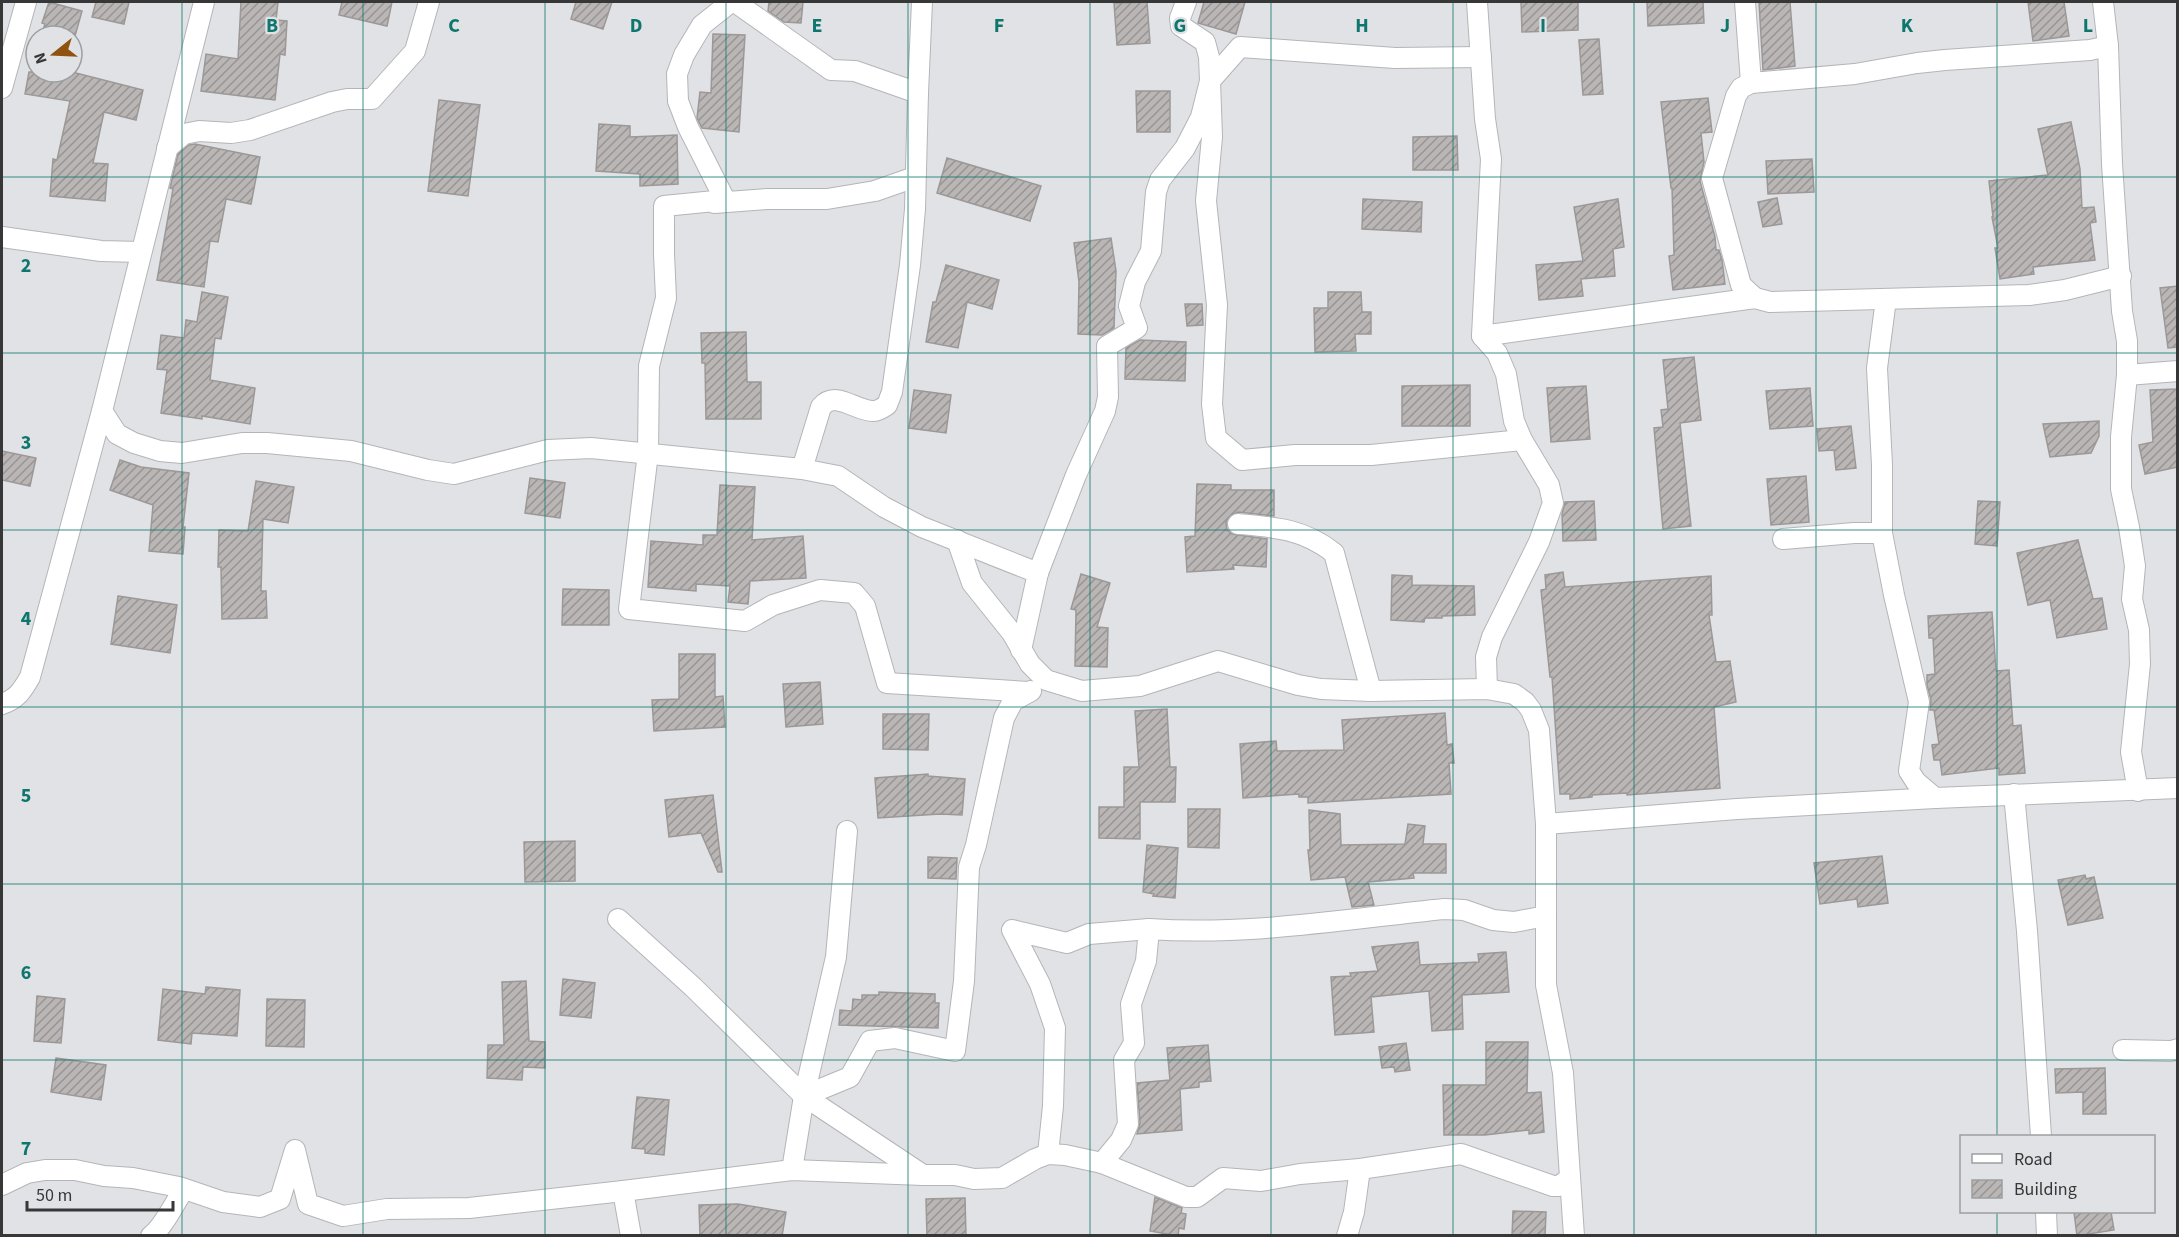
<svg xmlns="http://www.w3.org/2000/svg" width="2179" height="1237" font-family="'Source Sans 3',sans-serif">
  <defs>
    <pattern id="building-hatch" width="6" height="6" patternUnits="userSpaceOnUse" patternTransform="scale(1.5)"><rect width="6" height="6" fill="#b9b6b5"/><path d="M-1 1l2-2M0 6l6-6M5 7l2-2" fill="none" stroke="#979594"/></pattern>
  </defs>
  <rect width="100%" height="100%" fill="#e1e2e5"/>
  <g fill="url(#building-hatch)" stroke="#9c9897" stroke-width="1.5">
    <polygon points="49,2 82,11 75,36 41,36 45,24 42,23"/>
    <polygon points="96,2 129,2 124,24 92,17"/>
    <polygon points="241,2 278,2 276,20 287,21 285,55 280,54 275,100 201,91 206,54 238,59"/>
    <polygon points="342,2 392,2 387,26 339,15"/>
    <polygon points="576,2 612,2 603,29 571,19"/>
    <polygon points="769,2 803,2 801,23 784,22 768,11"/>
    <polygon points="1147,2 1150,43 1117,45 1114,3"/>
    <polygon points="1204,2 1245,2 1236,34 1198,23"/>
    <polygon points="1521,2 1578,2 1578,30 1522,32"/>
    <polygon points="1647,2 1703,2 1704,23 1648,26"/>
    <polygon points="1759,2 1790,2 1795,66 1763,70"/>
    <polygon points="2028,2 2064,2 2069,36 2033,41"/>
    <polygon points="713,34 745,35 739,132 702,128 697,118 700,92 711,93"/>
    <polygon points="1599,39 1603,94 1583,95 1579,40"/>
    <polygon points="29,72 72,72 143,90 136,120 104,112 93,163 108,164 105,201 50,196 53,159 57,160 70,101 25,94"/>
    <polygon points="1136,91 1170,91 1170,132 1137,132"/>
    <polygon points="1708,98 1712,132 1701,133 1704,162 1700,181 1715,237 1716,250 1719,250 1722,260 1725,284 1673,290 1669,256 1674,255 1672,188 1671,188 1661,102"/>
    <polygon points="439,100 480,105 468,196 428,191"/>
    <polygon points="2071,122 2080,169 2082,208 2094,207 2096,222 2090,223 2095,260 2033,267 2034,274 2000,279 1995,248 1998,248 1992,217 1993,217 1989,181 2048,175 2038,129"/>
    <polygon points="599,124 630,126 630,137 677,135 678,184 640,186 640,174 596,171"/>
    <polygon points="1457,136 1458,170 1413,170 1413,137"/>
    <polygon points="195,144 260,157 251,204 226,199 218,242 210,241 204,287 157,280 173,189 170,188 178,154 189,145"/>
    <polygon points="947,158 1041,186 1030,221 937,193"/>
    <polygon points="1812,159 1814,192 1768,194 1766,161"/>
    <polygon points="1777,198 1782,224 1763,227 1758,202"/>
    <polygon points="1363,199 1422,202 1421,232 1362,229"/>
    <polygon points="1618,199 1624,247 1613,249 1615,276 1581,279 1583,296 1539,300 1536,265 1583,261 1574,207"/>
    <polygon points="1111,238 1116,271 1114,328 1102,335 1078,334 1079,282 1074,243"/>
    <polygon points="946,265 999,280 992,309 967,302 958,348 926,342 933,302 936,302"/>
    <polygon points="2178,286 2178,347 2168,348 2160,288"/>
    <polygon points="202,292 228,297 221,339 215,338 210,380 255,388 250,424 202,416 202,419 161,413 167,370 157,369 161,335 184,338 186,320 197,322"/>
    <polygon points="1328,292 1361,292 1362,312 1371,312 1371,334 1355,334 1356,351 1315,352 1314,308 1328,308"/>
    <polygon points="1185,304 1202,304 1203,325 1187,326"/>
    <polygon points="746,332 747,382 761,382 761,419 706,419 705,363 702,363 701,333"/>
    <polygon points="1140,340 1186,342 1185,381 1125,379 1126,348"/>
    <polygon points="1694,357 1701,420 1680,423 1691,526 1663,529 1654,428 1663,427 1661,410 1668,409 1663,360"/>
    <polygon points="1470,385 1470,426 1402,426 1402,386"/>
    <polygon points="1586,386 1590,439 1551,442 1547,388"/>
    <polygon points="1810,388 1813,426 1770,429 1766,391"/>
    <polygon points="2178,389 2178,467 2145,474 2139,445 2153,442 2150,390"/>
    <polygon points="914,390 951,395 946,433 909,428"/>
    <polygon points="2099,421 2099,436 2091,453 2050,457 2043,424"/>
    <polygon points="1851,426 1856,468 1836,470 1834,450 1819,451 1817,429"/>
    <polygon points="2,451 36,458 30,486 2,480"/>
    <polygon points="120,460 141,467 189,473 183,527 185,527 183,554 149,551 153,505 110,490"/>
    <polygon points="1806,476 1809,522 1771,525 1767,479"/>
    <polygon points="530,478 565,483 560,518 525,513"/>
    <polygon points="256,481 294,487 288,523 263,519 261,591 266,591 267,618 222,619 221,567 218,567 219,530 248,531"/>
    <polygon points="1197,484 1231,485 1231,490 1274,490 1274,516 1238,512 1229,517 1226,522 1227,530 1232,534 1267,539 1266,567 1233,565 1234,569 1187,572 1185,537 1195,536"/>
    <polygon points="720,485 755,487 752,540 803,536 806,578 750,581 748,604 728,602 730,586 696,584 696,591 648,587 651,541 703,545 703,535 717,535"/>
    <polygon points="1594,501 1596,540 1563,541 1562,514 1565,502"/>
    <polygon points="1978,501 2000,502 1997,546 1975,544"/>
    <polygon points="2078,540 2093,599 2102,598 2107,629 2057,638 2050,600 2028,605 2017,553"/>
    <polygon points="1563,572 1565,587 1711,576 1712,615 1709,615 1716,662 1730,661 1736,702 1714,707 1720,788 1627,795 1627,793 1592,795 1592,797 1570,799 1570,794 1560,794 1552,677 1550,677 1541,590 1546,589 1545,575"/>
    <polygon points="1081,574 1110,583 1097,627 1108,628 1107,667 1075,666 1076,610 1071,609"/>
    <polygon points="1392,575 1412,576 1412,585 1474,586 1475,615 1442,616 1442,618 1425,618 1424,622 1391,620"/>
    <polygon points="563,589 609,590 609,625 562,625"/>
    <polygon points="118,596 177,605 170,653 111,644"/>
    <polygon points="1992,612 1996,671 2009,670 2013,726 2021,725 2025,773 1999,775 1999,768 1942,775 1940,760 1934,760 1932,745 1939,744 1934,710 1930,710 1931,700 1927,685 1927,675 1935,674 1933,638 1929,638 1928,616"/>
    <polygon points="679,654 715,654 715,697 723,696 725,727 654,731 652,700 679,699"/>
    <polygon points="820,682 823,724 786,727 783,684"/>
    <polygon points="1167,709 1170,767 1176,767 1175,802 1140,802 1140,839 1099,838 1099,807 1124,807 1124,767 1139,767 1135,711"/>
    <polygon points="1445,713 1447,745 1452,744 1454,763 1449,763 1451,794 1308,803 1308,797 1299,797 1299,794 1243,798 1240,744 1276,741 1277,751 1344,750 1342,720"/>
    <polygon points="883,714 929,714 928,750 883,749"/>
    <polygon points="928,774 928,776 965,779 962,815 940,814 878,818 875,778"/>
    <polygon points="713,795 722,872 718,872 701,833 669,837 665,800"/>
    <polygon points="1188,809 1220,809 1219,848 1188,847"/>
    <polygon points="1309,810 1340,814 1341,845 1405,844 1408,824 1425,826 1423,844 1446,844 1446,873 1413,873 1414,878 1368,882 1374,905 1352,907 1345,877 1311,880 1308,850 1310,850"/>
    <polygon points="575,841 575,881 525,882 524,842"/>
    <polygon points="1147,845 1178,848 1175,898 1153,896 1154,894 1143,892"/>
    <polygon points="1882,856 1888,903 1858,907 1857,899 1820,904 1814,863"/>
    <polygon points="928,857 957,858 956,879 928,878"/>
    <polygon points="2085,875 2086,879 2094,877 2103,918 2068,925 2058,880"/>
    <polygon points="1418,942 1420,965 1479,962 1478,954 1506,952 1509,992 1462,995 1463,1029 1432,1031 1429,991 1371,997 1374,1032 1335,1035 1331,977 1351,976 1350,973 1378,971 1372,947"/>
    <polygon points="563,979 595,983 591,1018 560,1015"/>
    <polygon points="526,981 529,1041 545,1042 545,1068 523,1067 522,1080 487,1078 488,1045 504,1045 502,982"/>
    <polygon points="206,987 240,990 237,1036 192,1033 191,1044 158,1040 163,989 205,994"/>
    <polygon points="879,992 935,994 935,1003 939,1003 938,1028 839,1025 840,1010 852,1011 853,999 862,1000 862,995 879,995"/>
    <polygon points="37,996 65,999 61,1043 34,1041"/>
    <polygon points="267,999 305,1000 304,1047 266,1046"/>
    <polygon points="1486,1042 1528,1042 1527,1093 1541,1092 1544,1132 1529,1134 1529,1130 1485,1135 1444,1135 1443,1085 1486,1085"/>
    <polygon points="1406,1043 1410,1070 1395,1072 1394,1067 1382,1068 1379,1047"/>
    <polygon points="1208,1045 1211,1081 1199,1082 1199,1087 1180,1089 1182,1130 1137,1134 1140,1123 1137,1083 1170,1080 1167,1048"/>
    <polygon points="56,1058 106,1065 101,1100 51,1092"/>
    <polygon points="2105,1068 2106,1114 2083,1114 2083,1092 2056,1093 2055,1069"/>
    <polygon points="637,1097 669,1100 664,1155 645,1153 645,1149 632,1148"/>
    <polygon points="1155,1197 1182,1208 1181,1213 1186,1214 1184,1229 1179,1228 1178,1236 1150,1231"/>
    <polygon points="965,1198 966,1236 927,1236 926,1199"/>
    <polygon points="738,1204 786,1212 782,1236 700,1236 699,1205"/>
    <polygon points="1513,1211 1546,1212 1545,1236 1512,1236"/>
    <polygon points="2074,1212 2111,1212 2114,1230 2077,1236"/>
  </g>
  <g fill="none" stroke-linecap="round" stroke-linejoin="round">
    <g stroke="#b4b5b8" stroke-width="22">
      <g id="street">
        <polyline points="731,2 702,25 684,55 677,74 678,101 688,127 725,200 664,206 664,254 666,298 649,366 648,453 629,609 745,621 773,605 820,590 854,593 865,606 887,683 1029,692"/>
        <polyline points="735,2 831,70 855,71 918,93 922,2"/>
        <polyline points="1477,2 1485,119 1491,159 1482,336 1497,353 1506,374 1514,421 1522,440 1549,485 1553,503 1539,542 1492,637 1486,657 1487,689"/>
        <polyline points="1745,2 1751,83"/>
        <polyline points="2103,2 2108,46 2112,164 2122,311 2127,341 2127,375 2121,437 2121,489 2129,527 2135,566 2132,599 2139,630 2140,664 2131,752 2138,791"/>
        <polyline points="1481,57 1395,58 1240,47 1210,81 1212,137 1206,201 1217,305 1212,404 1216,438 1242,460 1295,455 1371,455 1522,440"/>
        <polyline points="2,88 26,2"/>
        <polyline points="167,148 184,134 199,131 231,133 250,130 332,102 347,99 372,99 415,51 429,2"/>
        <polyline points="714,203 767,199 827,199 875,191 915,177"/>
        <polyline points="2,237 101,251 141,252"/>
        <polyline points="1755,298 1741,285 1712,178 1736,96 1741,88 1751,83 1855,74 1917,63 1945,60 2090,50 2108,46"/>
        <polyline points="1482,336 1755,298 1770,302 2029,295 2065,290 2121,276"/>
        <polyline points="2127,375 2178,371"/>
        <polyline points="102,411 117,434 134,443 160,451 182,453 242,443 267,443 351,451 428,470 454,474 548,450 591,448 802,469 838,476 884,507 922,527 1038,573"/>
        <path d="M802 469 821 407C836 389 856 412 874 411 878 411 884 407 887 405L892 392 910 265 915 209 918 93"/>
        <path d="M1238 524C1275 527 1304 529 1334 553L1371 691"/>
        <polyline points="1882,533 1882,465 1877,368 1886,299"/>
        <polyline points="1783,539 1854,533 1882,533 1894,595 1919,702 1909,771 1916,782 1935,798"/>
        <polyline points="957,540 972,583 1012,633 1030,664 1046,680 1082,691 1140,686 1218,661 1298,685 1321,689 1371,691 1487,689 1514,694 1525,702 1531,710 1539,730 1546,824 1546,985 1563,1073 1574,1236"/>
        <polyline points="1021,650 1038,573 1076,475 1105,411 1108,397 1107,346 1137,328 1129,306 1135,282 1151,251 1156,192 1160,180 1185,148 1201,117 1210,81 1209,57 1205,42 1181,26 1180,18 1186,2"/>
        <path d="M2 704C17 699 22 691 30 677L102 411 204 2"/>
        <polyline points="2014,794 2027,931 2041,1136"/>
        <polyline points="1546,824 1737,809 1935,798 2178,788"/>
        <polyline points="618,919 693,987 804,1096 923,1175 955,1175 974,1179 1002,1178 1035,1159 1048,1154 1065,1155 1102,1163 1186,1197 1197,1197 1223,1178 1261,1181 1300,1174 1360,1169 1461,1154 1553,1186 1559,1186 1570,1178"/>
        <polyline points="2123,1050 2171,1051 2178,1049"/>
        <polyline points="804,1096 850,1077 870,1041 895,1038 955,1051 964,981 969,867 976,845 1004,718 1013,701 1031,691"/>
        <polyline points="1048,1154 1053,1106 1055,1028 1040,984 1012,930 1067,943 1089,934 1149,929"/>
        <path d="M1102 1163 1121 1140 1128 1124 1124 1060 1134 1043 1131 1004 1146 961 1149 929C1249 936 1345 919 1444 909L1464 910 1493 920 1514 922 1546 916"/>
        <polyline points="792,1170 804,1096 836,957 847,831"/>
        <polyline points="2,1185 27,1173 45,1170 75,1170 104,1176 133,1178 179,1187 223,1202 260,1207 280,1199 295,1150 308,1204 343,1216 387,1209 469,1208 623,1191"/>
        <polyline points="2046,1212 2047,1236"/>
        <path d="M151 1236C163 1228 175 1202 184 1189"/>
        <polyline points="631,1236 623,1191 792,1170 923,1175"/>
        <polyline points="1347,1236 1354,1212 1360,1169"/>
      </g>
    </g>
    <use href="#street" stroke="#fff" stroke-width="20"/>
  </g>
  <path fill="none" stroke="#0f766e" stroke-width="1.5" stroke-opacity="0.55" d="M182 2V1236M363 2V1236M545 2V1236M726 2V1236M908 2V1236M1090 2V1236M1271 2V1236M1453 2V1236M1634 2V1236M1816 2V1236M1997 2V1136M2 177H2178M2 353H2178M2 530H2178M2 707H2178M2 884H2178M2 1060H2178M1997 1212V1236"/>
  <g font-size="20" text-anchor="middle" font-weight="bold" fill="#0f766e" stroke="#e1e2e5" stroke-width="4.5" stroke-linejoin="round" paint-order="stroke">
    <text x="272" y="32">B</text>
    <text x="454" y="32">C</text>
    <text x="636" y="32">D</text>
    <text x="817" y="32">E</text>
    <text x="999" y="32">F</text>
    <text x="1180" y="32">G</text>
    <text x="1362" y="32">H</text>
    <text x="1543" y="32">I</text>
    <text x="1725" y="32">J</text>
    <text x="1907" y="32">K</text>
    <text x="2088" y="32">L</text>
    <text x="26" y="272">2</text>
    <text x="26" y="449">3</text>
    <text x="26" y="625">4</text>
    <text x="26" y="802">5</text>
    <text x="26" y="979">6</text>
    <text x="26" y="1155">7</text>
  </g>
  <rect width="2179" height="1237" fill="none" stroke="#373738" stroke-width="6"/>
  <rect x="1960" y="1135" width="195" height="78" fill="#e1e2e5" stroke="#9d9ea0" stroke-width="1.5"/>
  <rect x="1972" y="1154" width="30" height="9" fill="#ffffff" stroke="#9d9ea0" stroke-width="1.5"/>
  <text x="2014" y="1165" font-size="18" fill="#373738">Road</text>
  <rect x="1972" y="1180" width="30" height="18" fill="url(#building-hatch)" stroke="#9d9ea0" stroke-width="1.5"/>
  <text x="2014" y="1195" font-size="18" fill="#373738">Building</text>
  <g transform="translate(54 54) rotate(252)"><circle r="28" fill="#e1e2e5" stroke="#9d9ea0" stroke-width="1.5"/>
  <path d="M0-4.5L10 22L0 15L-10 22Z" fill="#8e5310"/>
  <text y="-9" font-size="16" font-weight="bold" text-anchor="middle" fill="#373738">N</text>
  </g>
  <path d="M27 1201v9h146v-9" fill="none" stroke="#373738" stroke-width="3"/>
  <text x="36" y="1201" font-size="18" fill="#373738" stroke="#e1e2e5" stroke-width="4.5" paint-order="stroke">50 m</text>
</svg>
